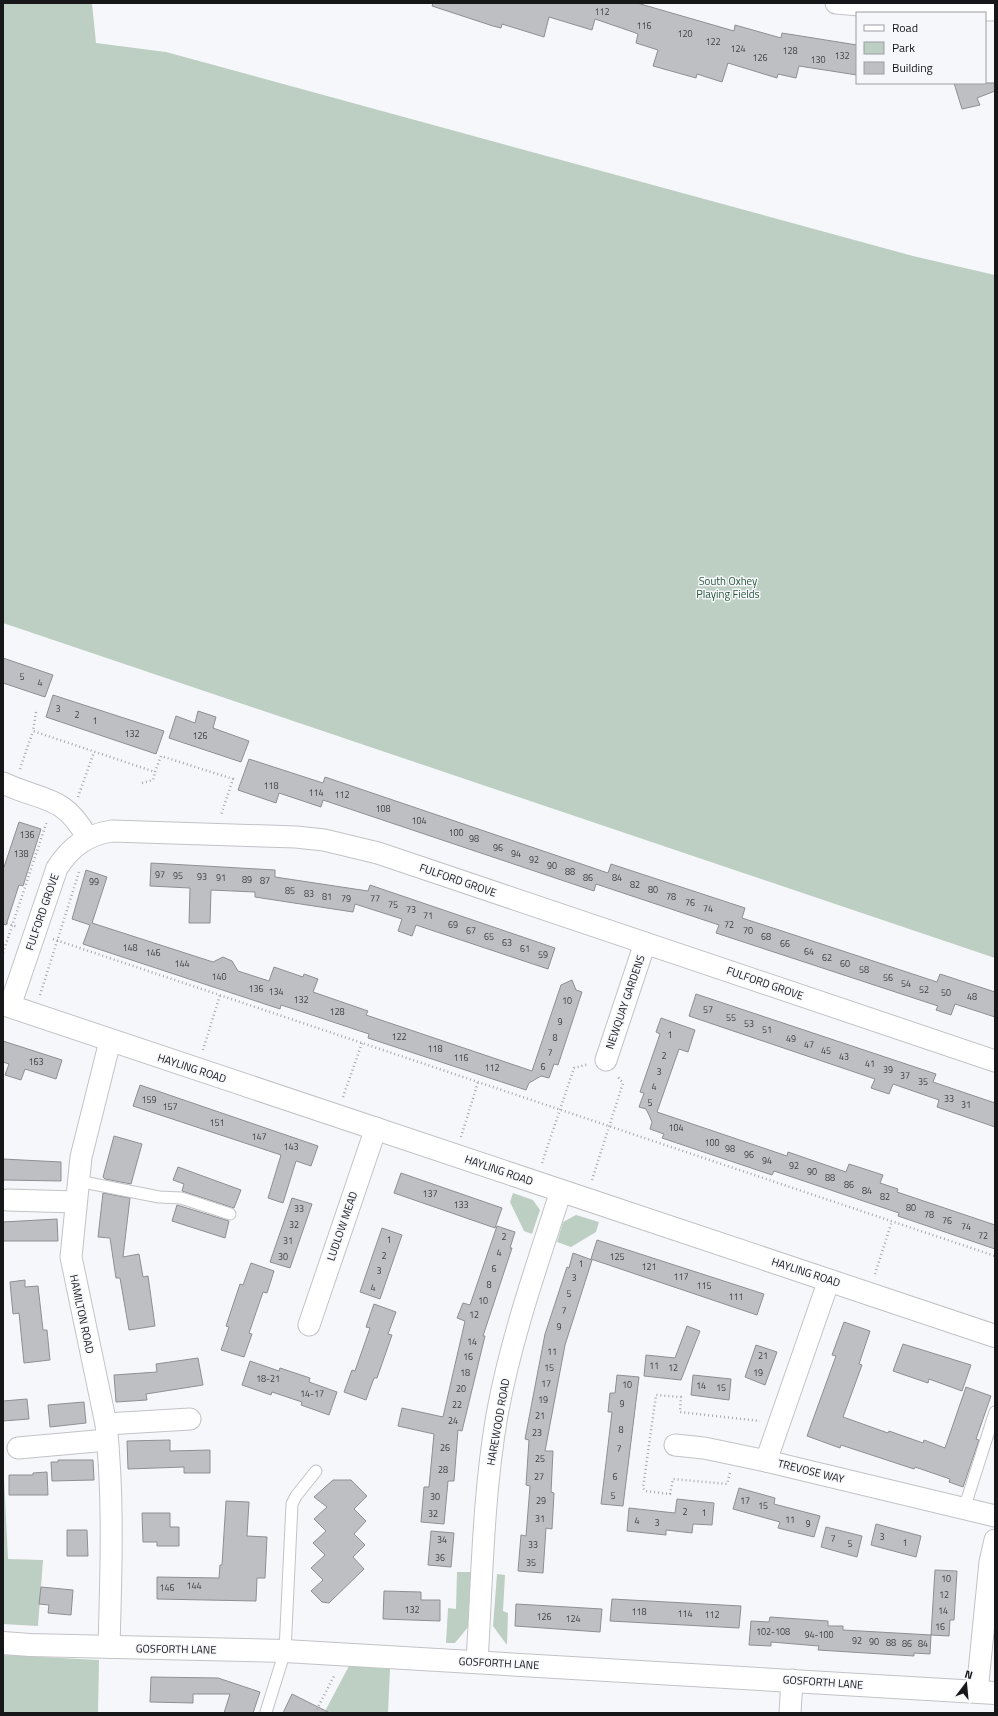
<svg xmlns="http://www.w3.org/2000/svg" width="998" height="1716" font-family="'Titillium Web',sans-serif">
  <rect width="100%" height="100%" fill="#f6f7fb"/>
  <g fill="#bdcfc2">
    <polygon points="3,3 92,3 96,43 166,52 913,256 995,275 995,958 3,623"/>
    <polygon points="513,1193 533,1200 540,1210 532,1234 524,1231 510,1202"/>
    <polygon points="576,1215 599,1222 596,1232 571,1247 557,1242 563,1222"/>
    <polygon points="3,1457 8,1559 43,1560 38,1626 3,1624"/>
    <polygon points="457,1572 471,1572 468,1627 455,1643 446,1643 448,1608 456,1609"/>
    <polygon points="497,1574 505,1575 503,1611 508,1613 507,1645 493,1626"/>
    <polygon points="3,1655 99,1660 98,1713 3,1713"/>
    <polygon points="349,1666 390,1669 388,1713 324,1713"/>
  </g>
  <g fill="#bebfc2" stroke="#8e8f92">
    <polygon points="433,3 637,3 734,31 735,25 781,38 782,33 857,45 857,75 799,66 796,78 778,74 777,78 728,63 722,82 697,74 696,78 653,66 658,50 636,43 638,34 633,32 595,19 592,30 549,17 544,37 502,24 501,28 493,26 432,6"/>
    <polygon points="954,83 995,83 995,91 977,98 980,105 962,109"/>
    <polygon points="3,658 53,675 45,697 3,683"/>
    <polygon points="53,695 164,731 156,754 46,717"/>
    <polygon points="198,711 216,717 213,728 249,741 241,762 169,738 176,716 195,723"/>
    <polygon points="249,759 323,783 325,777 608,873 611,864 745,908 742,918 779,930 937,982 940,974 995,992 995,1017 955,1004 951,1015 936,1010 938,1006 716,933 719,925 596,884 594,891 323,800 321,807 279,793 276,803 238,790"/>
    <polygon points="19,822 41,829 23,886 19,885 6,925 3,924 3,870"/>
    <polygon points="151,863 275,870 275,877 368,891 370,885 555,948 548,969 416,925 412,936 398,931 402,919 355,904 353,912 255,897 255,892 211,890 210,923 189,923 190,888 150,886"/>
    <polygon points="86,870 107,877 92,923 213,962 223,957 232,961 238,971 269,981 274,967 303,977 304,974 318,979 313,992 368,1011 366,1015 532,1071 561,985 572,980 576,990 582,992 558,1065 554,1064 549,1078 541,1076 529,1083 526,1090 368,1038 369,1034 306,1013 281,1005 280,1009 83,944 90,925 72,919"/>
    <polygon points="696,994 936,1074 933,1082 995,1103 995,1127 937,1107 939,1100 893,1084 889,1094 871,1088 875,1079 689,1016"/>
    <polygon points="661,1018 695,1030 688,1052 679,1049 657,1112 787,1156 788,1152 846,1172 849,1164 883,1175 880,1183 898,1189 897,1192 995,1225 995,1249 898,1216 899,1213 774,1171 772,1175 662,1138 664,1134 650,1129 652,1122 649,1115 646,1109 639,1107 644,1093 640,1092 660,1034 656,1032"/>
    <polygon points="3,1041 62,1060 56,1079 25,1069 21,1080 5,1075 9,1064 3,1062"/>
    <polygon points="140,1085 318,1146 311,1166 296,1161 283,1203 268,1198 281,1155 133,1106"/>
    <polygon points="114,1136 142,1144 131,1184 105,1179 103,1177"/>
    <polygon points="3,1159 61,1162 61,1181 3,1180"/>
    <polygon points="178,1167 241,1190 234,1208 182,1191 184,1184 173,1180"/>
    <polygon points="401,1173 502,1208 495,1228 394,1193"/>
    <polygon points="103,1193 130,1198 123,1257 139,1254 143,1277 148,1276 155,1326 129,1330 120,1278 116,1278 110,1238 98,1237"/>
    <polygon points="292,1198 312,1204 290,1268 270,1262"/>
    <polygon points="177,1205 229,1221 225,1238 172,1221"/>
    <polygon points="57,1219 58,1241 3,1241 3,1222"/>
    <polygon points="497,1226 515,1232 510,1248 512,1248 483,1336 485,1336 462,1431 458,1430 454,1481 448,1481 444,1524 421,1522 424,1487 429,1487 434,1434 398,1426 402,1408 443,1417 465,1321 457,1318 463,1303 470,1305"/>
    <polygon points="382,1228 402,1235 380,1299 360,1292"/>
    <polygon points="597,1240 764,1294 757,1315 591,1259"/>
    <polygon points="573,1253 592,1260 565,1345 545,1451 553,1451 551,1492 554,1493 552,1529 546,1528 543,1573 518,1571 521,1535 526,1536 530,1486 526,1485 529,1440 525,1439 545,1334 567,1267 569,1268"/>
    <polygon points="251,1263 274,1271 267,1293 263,1292 249,1333 252,1334 244,1357 221,1350 229,1327 226,1326 240,1284 243,1285"/>
    <polygon points="25,1280 25,1287 38,1286 43,1330 47,1330 50,1360 24,1363 19,1313 13,1314 10,1282"/>
    <polygon points="374,1304 396,1312 388,1334 392,1335 377,1378 374,1378 366,1400 344,1392 352,1370 355,1371 370,1328 366,1327"/>
    <polygon points="844,1322 870,1331 859,1364 862,1365 843,1417 888,1433 889,1431 923,1443 924,1440 945,1448 966,1387 991,1396 976,1439 979,1440 963,1487 949,1482 950,1479 915,1467 914,1469 841,1445 840,1448 807,1436 836,1356 832,1355"/>
    <polygon points="687,1326 700,1331 681,1380 644,1376 646,1355 675,1358"/>
    <polygon points="903,1344 971,1365 962,1391 929,1379 928,1383 893,1371"/>
    <polygon points="756,1345 777,1352 765,1385 745,1377"/>
    <polygon points="198,1358 203,1385 146,1394 147,1400 116,1402 114,1375 157,1372 156,1364"/>
    <polygon points="250,1361 279,1371 280,1368 310,1378 309,1382 337,1392 329,1415 301,1405 302,1402 272,1392 271,1395 242,1385"/>
    <polygon points="617,1375 639,1377 623,1506 601,1504 612,1412 608,1412 610,1393 615,1393"/>
    <polygon points="693,1375 731,1379 729,1400 691,1395"/>
    <polygon points="27,1399 29,1419 3,1421 3,1401"/>
    <polygon points="84,1402 86,1423 50,1427 48,1405"/>
    <polygon points="170,1440 170,1451 210,1450 210,1473 184,1473 184,1467 128,1469 127,1441"/>
    <polygon points="58,1460 93,1460 94,1480 52,1481 51,1462 58,1462"/>
    <polygon points="47,1472 48,1495 9,1495 9,1475 33,1475 33,1473"/>
    <polygon points="333,1480 351,1480 367,1496 354,1509 366,1521 354,1534 365,1545 353,1557 364,1569 329,1603 322,1602 311,1591 323,1580 311,1568 325,1555 313,1543 326,1531 314,1519 327,1507 314,1497"/>
    <polygon points="739,1488 775,1498 774,1504 820,1516 814,1537 778,1528 780,1522 733,1509"/>
    <polygon points="677,1499 714,1503 712,1525 693,1524 692,1533 666,1530 666,1535 627,1531 629,1508 675,1513"/>
    <polygon points="226,1501 249,1502 247,1536 267,1537 265,1578 257,1578 256,1601 157,1599 157,1577 219,1578 220,1565 222,1565"/>
    <polygon points="142,1513 170,1513 170,1527 179,1527 179,1546 157,1546 157,1542 143,1542"/>
    <polygon points="876,1524 921,1536 916,1557 871,1545"/>
    <polygon points="826,1527 862,1536 857,1557 821,1547"/>
    <polygon points="67,1530 87,1530 88,1556 67,1556"/>
    <polygon points="431,1531 454,1533 451,1567 428,1565"/>
    <polygon points="935,1570 957,1571 954,1620 950,1620 949,1636 931,1635"/>
    <polygon points="41,1587 73,1590 71,1615 48,1613 49,1605 39,1604"/>
    <polygon points="384,1591 421,1592 421,1600 440,1600 440,1621 383,1619"/>
    <polygon points="612,1599 741,1606 739,1628 610,1621"/>
    <polygon points="516,1604 602,1609 600,1632 515,1626"/>
    <polygon points="770,1617 828,1621 828,1626 843,1626 843,1630 931,1635 930,1654 914,1653 914,1656 818,1650 819,1646 771,1642 771,1646 749,1645 751,1621 769,1622"/>
    <polygon points="151,1677 218,1678 260,1692 253,1713 224,1713 230,1694 193,1694 193,1703 150,1702"/>
    <polygon points="292,1694 330,1713 283,1713"/>
  </g>
  <g fill="none" stroke-linecap="round" stroke-linejoin="round">
    <g stroke="#c2c3c6" stroke-width="13">
      <g id="lane">
        <polyline points="78,1181 159,1197 181,1198 230,1214"/>
        <polyline points="964,1509 995,1412"/>
        <polyline points="266,1712 285,1651 292,1504 296,1496 316,1471"/>
      </g>
    </g>
    <g stroke="#c2c3c6" stroke-width="23">
      <g id="street">
        <polyline points="836,3 907,9 995,10"/>
        <path d="M3 783C43 802 63 794 87 837"/>
        <path d="M10 1006 57 868C71 847 86 835 112 831L296 837 324 840 378 853 995 1061"/>
        <polyline points="606,1060 645,943"/>
        <polyline points="7,1200 76,1202"/>
        <polyline points="829,1280 766,1461 995,1516"/>
        <polyline points="309,1325 376,1128"/>
        <polyline points="106,1424 190,1419"/>
        <polyline points="675,1445 704,1448 766,1461"/>
        <polyline points="18,1448 107,1440"/>
        <path d="M109 1647C111 1573 114 1498 106 1424L71 1257 81 1157 110 1041"/>
        <path d="M477 1662C482 1580 483 1496 497 1415 511 1338 537 1265 561 1191"/>
        <polyline points="977,1692 990,1562 995,1540"/>
        <polyline points="790,1713 792,1680"/>
      </g>
    </g>
    <g stroke="#c2c3c6" stroke-width="24">
      <g id="secondary">
        <polyline points="3,1004 995,1336"/>
        <polyline points="3,1643 30,1645 285,1651 995,1693"/>
      </g>
    </g>
    <g stroke="#a7a8ab" stroke-width="2.5" stroke-dasharray="1 3" stroke-linecap="butt">
      <polyline points="36,712 33,731 155,772 161,756 233,779 221,815"/>
      <polyline points="20,769 33,731"/>
      <polyline points="142,783 153,780 155,772"/>
      <polyline points="78,797 94,752"/>
      <polyline points="3,922 18,927"/>
      <polyline points="53,939 995,1256"/>
      <polyline points="3,953 47,821"/>
      <polyline points="40,995 79,872"/>
      <polyline points="203,1050 220,995"/>
      <polyline points="343,1097 362,1043"/>
      <polyline points="461,1137 478,1082"/>
      <polyline points="542,1163 574,1068 589,1064"/>
      <polyline points="592,1180 623,1083 617,1076"/>
      <polyline points="875,1274 892,1221"/>
      <polyline points="730,1473 727,1484 673,1479 670,1494 645,1491 643,1488 656,1395 681,1397 680,1412 760,1421"/>
      <polyline points="315,1713 335,1674"/>
    </g>
    <use href="#lane" stroke="#fff" stroke-width="11"/>
    <use href="#street" stroke="#fff" stroke-width="21"/>
    <use href="#secondary" stroke="#fff" stroke-width="22"/>
  </g>
  <g text-anchor="middle" stroke-width="3" stroke-linejoin="round" paint-order="stroke">
    <g font-size="9" fill="#414143">
      <text x="602" y="15">112</text>
      <text x="644" y="29">116</text>
      <text x="685" y="37">120</text>
      <text x="713" y="45">122</text>
      <text x="738" y="52">124</text>
      <text x="790" y="54">128</text>
      <text x="842" y="59">132</text>
      <text x="760" y="61">126</text>
      <text x="818" y="63">130</text>
      <text x="22" y="680">5</text>
      <text x="40" y="686">4</text>
      <text x="58" y="712">3</text>
      <text x="77" y="718">2</text>
      <text x="95" y="724">1</text>
      <text x="132" y="737">132</text>
      <text x="200" y="739">126</text>
      <text x="271" y="789">118</text>
      <text x="316" y="796">114</text>
      <text x="342" y="798">112</text>
      <text x="383" y="812">108</text>
      <text x="419" y="824">104</text>
      <text x="456" y="836">100</text>
      <text x="27" y="838">136</text>
      <text x="474" y="842">98</text>
      <text x="498" y="851">96</text>
      <text x="21" y="857">138</text>
      <text x="516" y="857">94</text>
      <text x="534" y="863">92</text>
      <text x="552" y="869">90</text>
      <text x="570" y="875">88</text>
      <text x="160" y="878">97</text>
      <text x="178" y="879">95</text>
      <text x="202" y="880">93</text>
      <text x="221" y="881">91</text>
      <text x="588" y="881">86</text>
      <text x="617" y="881">84</text>
      <text x="247" y="883">89</text>
      <text x="265" y="884">87</text>
      <text x="94" y="885">99</text>
      <text x="635" y="888">82</text>
      <text x="653" y="893">80</text>
      <text x="290" y="894">85</text>
      <text x="309" y="897">83</text>
      <text x="327" y="900">81</text>
      <text x="671" y="900">78</text>
      <text x="346" y="902">79</text>
      <text x="375" y="902">77</text>
      <text x="690" y="906">76</text>
      <text x="393" y="908">75</text>
      <text x="708" y="912">74</text>
      <text x="411" y="913">73</text>
      <text x="428" y="919">71</text>
      <text x="453" y="928">69</text>
      <text x="729" y="928">72</text>
      <text x="471" y="934">67</text>
      <text x="748" y="934">70</text>
      <text x="489" y="940">65</text>
      <text x="766" y="940">68</text>
      <text x="507" y="946">63</text>
      <text x="785" y="947">66</text>
      <text x="130" y="951">148</text>
      <text x="525" y="952">61</text>
      <text x="809" y="955">64</text>
      <text x="153" y="956">146</text>
      <text x="543" y="958">59</text>
      <text x="827" y="961">62</text>
      <text x="182" y="967">144</text>
      <text x="845" y="967">60</text>
      <text x="864" y="973">58</text>
      <text x="219" y="980">140</text>
      <text x="888" y="981">56</text>
      <text x="906" y="987">54</text>
      <text x="256" y="992">136</text>
      <text x="924" y="993">52</text>
      <text x="276" y="995">134</text>
      <text x="946" y="996">50</text>
      <text x="972" y="1000">48</text>
      <text x="301" y="1003">132</text>
      <text x="567" y="1004">10</text>
      <text x="708" y="1013">57</text>
      <text x="337" y="1015">128</text>
      <text x="731" y="1021">55</text>
      <text x="560" y="1025">9</text>
      <text x="749" y="1027">53</text>
      <text x="767" y="1033">51</text>
      <text x="670" y="1038">1</text>
      <text x="399" y="1040">122</text>
      <text x="555" y="1041">8</text>
      <text x="791" y="1042">49</text>
      <text x="809" y="1048">47</text>
      <text x="435" y="1052">118</text>
      <text x="826" y="1054">45</text>
      <text x="550" y="1056">7</text>
      <text x="664" y="1059">2</text>
      <text x="844" y="1060">43</text>
      <text x="461" y="1061">116</text>
      <text x="36" y="1065">163</text>
      <text x="870" y="1067">41</text>
      <text x="543" y="1070">6</text>
      <text x="492" y="1071">112</text>
      <text x="888" y="1073">39</text>
      <text x="659" y="1075">3</text>
      <text x="905" y="1079">37</text>
      <text x="923" y="1085">35</text>
      <text x="654" y="1090">4</text>
      <text x="949" y="1102">33</text>
      <text x="149" y="1103">159</text>
      <text x="650" y="1106">5</text>
      <text x="966" y="1108">31</text>
      <text x="170" y="1110">157</text>
      <text x="217" y="1126">151</text>
      <text x="676" y="1131">104</text>
      <text x="259" y="1140">147</text>
      <text x="712" y="1146">100</text>
      <text x="291" y="1150">143</text>
      <text x="730" y="1152">98</text>
      <text x="749" y="1158">96</text>
      <text x="767" y="1164">94</text>
      <text x="794" y="1169">92</text>
      <text x="812" y="1175">90</text>
      <text x="830" y="1181">88</text>
      <text x="849" y="1188">86</text>
      <text x="867" y="1194">84</text>
      <text x="430" y="1197">137</text>
      <text x="885" y="1200">82</text>
      <text x="461" y="1208">133</text>
      <text x="911" y="1211">80</text>
      <text x="299" y="1212">33</text>
      <text x="929" y="1218">78</text>
      <text x="947" y="1224">76</text>
      <text x="294" y="1228">32</text>
      <text x="966" y="1230">74</text>
      <text x="983" y="1239">72</text>
      <text x="504" y="1240">2</text>
      <text x="389" y="1243">1</text>
      <text x="288" y="1244">31</text>
      <text x="499" y="1256">4</text>
      <text x="384" y="1259">2</text>
      <text x="283" y="1260">30</text>
      <text x="617" y="1260">125</text>
      <text x="581" y="1267">1</text>
      <text x="649" y="1270">121</text>
      <text x="494" y="1272">6</text>
      <text x="379" y="1274">3</text>
      <text x="681" y="1280">117</text>
      <text x="574" y="1281">3</text>
      <text x="489" y="1288">8</text>
      <text x="704" y="1289">115</text>
      <text x="373" y="1291">4</text>
      <text x="569" y="1297">5</text>
      <text x="736" y="1300">111</text>
      <text x="483" y="1304">10</text>
      <text x="564" y="1314">7</text>
      <text x="474" y="1318">12</text>
      <text x="559" y="1330">9</text>
      <text x="472" y="1345">14</text>
      <text x="552" y="1355">11</text>
      <text x="763" y="1359">21</text>
      <text x="468" y="1360">16</text>
      <text x="654" y="1369">11</text>
      <text x="549" y="1371">15</text>
      <text x="673" y="1371">12</text>
      <text x="465" y="1376">18</text>
      <text x="758" y="1376">19</text>
      <text x="268" y="1382">18-21</text>
      <text x="546" y="1387">17</text>
      <text x="627" y="1388">10</text>
      <text x="701" y="1389">14</text>
      <text x="721" y="1391">15</text>
      <text x="461" y="1392">20</text>
      <text x="312" y="1397">14-17</text>
      <text x="543" y="1403">19</text>
      <text x="622" y="1407">9</text>
      <text x="457" y="1408">22</text>
      <text x="540" y="1419">21</text>
      <text x="453" y="1424">24</text>
      <text x="621" y="1433">8</text>
      <text x="537" y="1436">23</text>
      <text x="445" y="1451">26</text>
      <text x="619" y="1452">7</text>
      <text x="540" y="1462">25</text>
      <text x="443" y="1473">28</text>
      <text x="539" y="1480">27</text>
      <text x="615" y="1480">6</text>
      <text x="613" y="1499">5</text>
      <text x="435" y="1500">30</text>
      <text x="541" y="1504">29</text>
      <text x="745" y="1504">17</text>
      <text x="763" y="1509">15</text>
      <text x="685" y="1515">2</text>
      <text x="704" y="1516">1</text>
      <text x="433" y="1517">32</text>
      <text x="540" y="1522">31</text>
      <text x="790" y="1523">11</text>
      <text x="637" y="1524">4</text>
      <text x="657" y="1526">3</text>
      <text x="808" y="1527">9</text>
      <text x="882" y="1540">3</text>
      <text x="833" y="1542">7</text>
      <text x="442" y="1543">34</text>
      <text x="905" y="1546">1</text>
      <text x="850" y="1547">5</text>
      <text x="533" y="1548">33</text>
      <text x="440" y="1561">36</text>
      <text x="531" y="1566">35</text>
      <text x="946" y="1582">10</text>
      <text x="194" y="1589">144</text>
      <text x="167" y="1591">146</text>
      <text x="944" y="1598">12</text>
      <text x="412" y="1613">132</text>
      <text x="943" y="1614">14</text>
      <text x="639" y="1615">118</text>
      <text x="685" y="1617">114</text>
      <text x="712" y="1618">112</text>
      <text x="544" y="1620">126</text>
      <text x="573" y="1622">124</text>
      <text x="940" y="1630">16</text>
      <text x="773" y="1635">102-108</text>
      <text x="819" y="1638">94-100</text>
      <text x="857" y="1644">92</text>
      <text x="874" y="1645">90</text>
      <text x="891" y="1646">88</text>
      <text x="907" y="1647">86</text>
      <text x="923" y="1647">84</text>
    </g>
    <g font-size="11" fill="#255539" stroke="#f6f7fb">
      <text x="728" y="585">South Oxhey<tspan x="728" dy="13">Playing Fields</tspan></text>
    </g>
    <g font-size="11" fill="#171719" stroke="#f6f7fb">
      <text transform="translate(458 880) rotate(19)" y="4">FULFORD GROVE</text>
      <text transform="translate(42 912) rotate(-71)" y="4">FULFORD GROVE</text>
      <text transform="translate(765 983) rotate(19)" y="4">FULFORD GROVE</text>
      <text transform="translate(625 1002) rotate(-71)" y="4">NEWQUAY GARDENS</text>
      <text transform="translate(192 1068) rotate(18)" y="4">HAYLING ROAD</text>
      <text transform="translate(499 1170) rotate(19)" y="4">HAYLING ROAD</text>
      <text transform="translate(342 1226) rotate(-71)" y="4">LUDLOW MEAD</text>
      <text transform="translate(806 1272) rotate(18)" y="4">HAYLING ROAD</text>
      <text transform="translate(82 1314) rotate(78)" y="4">HAMILTON ROAD</text>
      <text transform="translate(498 1422) rotate(-80)" y="4">HAREWOOD ROAD</text>
      <text transform="translate(811 1471) rotate(14)" y="4">TREVOSE WAY</text>
      <text transform="translate(176 1649) rotate(1)" y="4">GOSFORTH LANE</text>
      <text transform="translate(499 1663) rotate(3)" y="4">GOSFORTH LANE</text>
      <text transform="translate(823 1682) rotate(4)" y="4">GOSFORTH LANE</text>
    </g>
  </g>
  <rect width="998" height="1716" fill="none" stroke="#171719" stroke-width="8"/>
  <rect x="856" y="12" width="130" height="72" fill="#f6f7fb" stroke="#9d9da1"/>
  <rect x="864" y="25" width="20" height="6" fill="#ffffff" stroke="#9d9da1"/>
  <text x="892" y="32" font-size="12" fill="#171719">Road</text>
  <rect x="864" y="42" width="20" height="12" fill="#bdcfc2" stroke="#9d9da1"/>
  <text x="892" y="52" font-size="12" fill="#171719">Park</text>
  <rect x="864" y="62" width="20" height="12" fill="#bebfc2" stroke="#9d9da1"/>
  <text x="892" y="72" font-size="12" fill="#171719">Building</text>
  <g transform="translate(966 1684) rotate(16)" stroke="#f6f7fb" stroke-width="3" paint-order="stroke">
  <path d="M0-3L7 15L0 10L-7 15Z" fill="#171719"/>
  <text y="-6" font-size="11" font-weight="bold" text-anchor="middle" fill="#171719">N</text>
  </g>
</svg>
